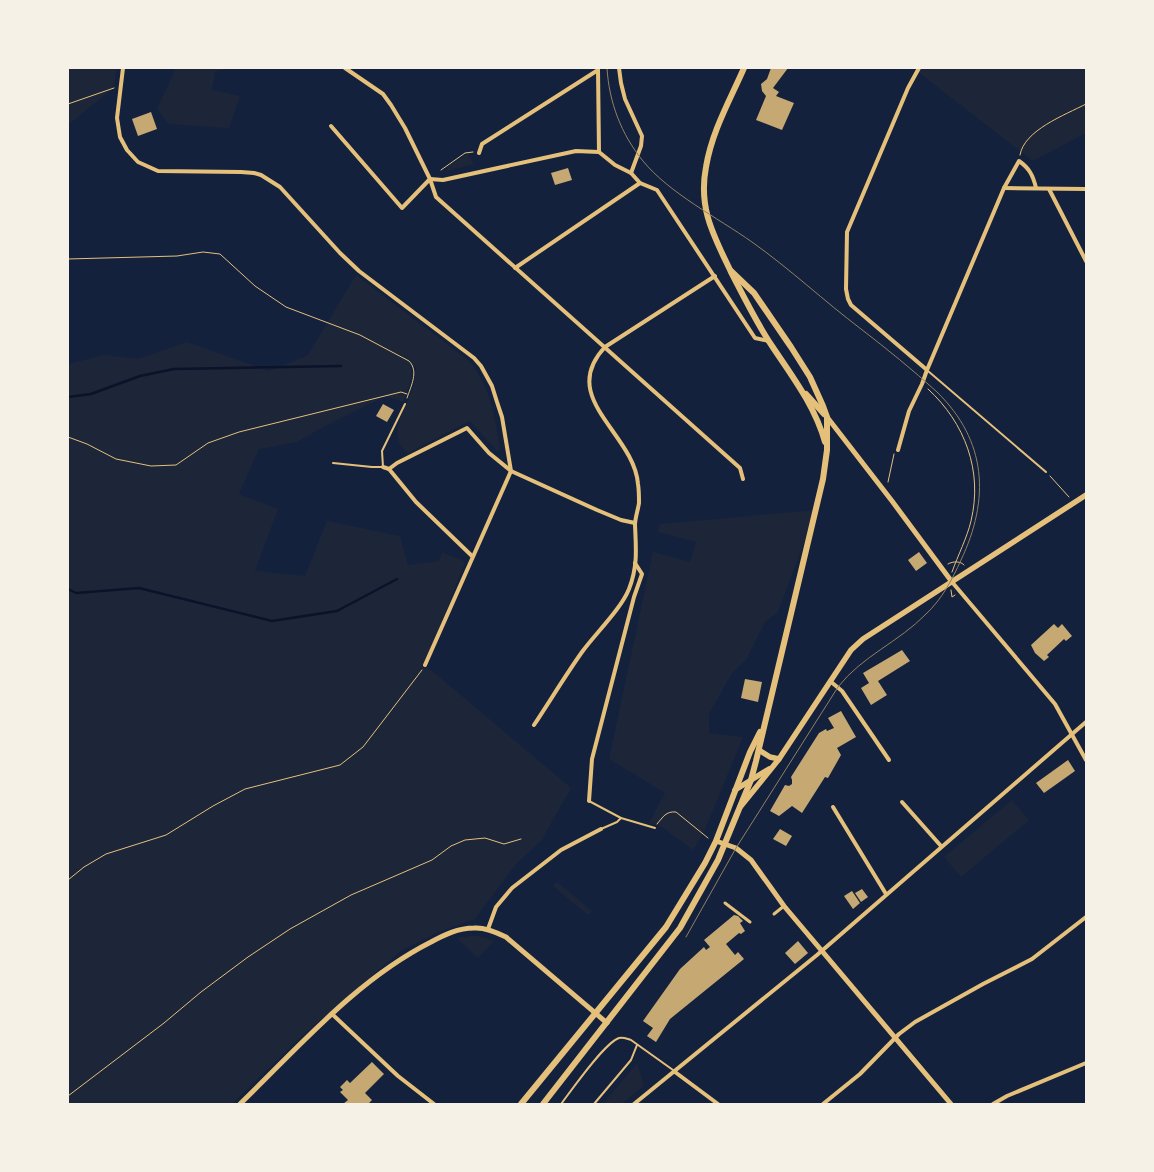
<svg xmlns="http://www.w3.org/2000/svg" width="1154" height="1172" font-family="'Source Serif 4',serif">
  <rect width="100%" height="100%" fill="#14213d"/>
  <g fill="#1d2539">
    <polygon points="68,68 117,68 113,88 68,125"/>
    <polygon points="176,68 228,68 215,72 212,90 240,96 229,128 169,124 157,109"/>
    <polygon points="913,68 1086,68 1086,133 1033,161"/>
    <polygon points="467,154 474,164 447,171 447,167"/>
    <path d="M356 275 468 360C491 386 495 417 500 450L497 451 470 421 408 453C387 438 403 413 410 395 414 385 415 377 416 367L410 365C414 377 408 390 403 402L385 396 327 425 297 442 259 449 239 494 278 509 255 571 305 576 327 521 400 536 408 565 439 561 442 552 465 562 425 665 571 788 541 841 516 864 475 919 436 933 402 950 303 1035 232 1104H68V364L104 355 138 359 187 342 269 371 308 355Z"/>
    <polygon points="816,510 778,612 765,622 746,660 732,673 709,714 709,733 743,737 704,832 693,850 662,827 649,823 665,793 609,759 653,552 690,562 696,542 658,532 660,524"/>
    <polygon points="1012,800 1029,820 961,877 944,857"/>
    <polygon points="557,882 592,911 588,915 553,886"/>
    <polygon points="469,936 479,936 494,941 478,958 457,938"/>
    <polygon points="637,1063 644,1086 621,1104 603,1104"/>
  </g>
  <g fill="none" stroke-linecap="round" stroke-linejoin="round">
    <g stroke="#0b132b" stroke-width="2.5">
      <polyline points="68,397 91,394 140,376 174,369 341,366"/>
      <polyline points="68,589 76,593 139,588 272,621 337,611 397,579"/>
    </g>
  </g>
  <g fill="#c6a872">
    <polygon points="771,68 788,68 773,88 779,92 776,96 794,103 782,130 756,120 766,96 762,91 761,84 767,79"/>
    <polygon points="151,112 157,129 138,136 132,119"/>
    <polygon points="568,168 572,180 555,185 551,173"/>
    <polygon points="383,404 394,410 387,422 376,416"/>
    <polygon points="919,552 927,563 916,571 908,560"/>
    <polygon points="1054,624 1058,628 1062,624 1072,636 1066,641 1064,639 1047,655 1049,657 1044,661 1035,653 1031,645"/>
    <polygon points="902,650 910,661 878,681 887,695 871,705 861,688 869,683 863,673"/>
    <polygon points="745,679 762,682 758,702 741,698"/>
    <polygon points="841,711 856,737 837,748 841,755 828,778 825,777 802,813 792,806 779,816 770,811 785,785 789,786 792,784 792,780 791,777 819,733 826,729 827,731 834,728 828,718"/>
    <polygon points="1068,760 1075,771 1044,793 1036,783"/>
    <polygon points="780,829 792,836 786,846 773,839"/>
    <polygon points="862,889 868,897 861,902 855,893"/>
    <polygon points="852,891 860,903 853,909 844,896"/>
    <polygon points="734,915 738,916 743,921 740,923 745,931 741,934 739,933 726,944 735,955 738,952 744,959 670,1019 656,1042 647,1036 653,1028 643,1021 680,969 704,947 706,950 710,947 704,940"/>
    <polygon points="798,941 808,953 795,964 785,953"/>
    <polygon points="372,1062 384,1074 365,1093 372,1100 369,1103 371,1104 343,1104 348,1100 340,1092 343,1090 340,1087 347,1080 350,1083"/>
  </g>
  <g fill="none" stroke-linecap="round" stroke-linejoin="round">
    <g stroke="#e5c07b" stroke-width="1">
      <polyline points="68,104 114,88"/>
      <path d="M1020 155C1024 130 1065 115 1086 104"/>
      <polyline points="441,170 465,153 473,152"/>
      <path d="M68 259 177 256 203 252 220 254 255 286 286 307 360 335 409 361C419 371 411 386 407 398"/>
      <path d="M928 389C965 423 983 471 971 521 967 538 958 555 952 572"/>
      <polyline points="68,437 87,444 116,459 151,466 176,465 208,443 239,432 401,392 407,394"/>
      <polyline points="1050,476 1069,497"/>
      <polyline points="888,482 894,454"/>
      <path d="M948 564C953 561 961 561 964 565"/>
      <polyline points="951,590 952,597 955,595"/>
      <path d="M657 824C663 817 666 811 676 812L708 838"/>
      <polyline points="68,880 84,867 106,854 166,835 213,806 245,789 340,765 363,747 422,670"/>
      <polyline points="68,1096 164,1023 201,992 248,957 290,929 351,895 432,860 451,846 465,840 485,838 504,844 521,839"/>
    </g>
    <g stroke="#e5c07b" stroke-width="2">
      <polyline points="928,371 1046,472"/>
      <polyline points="333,463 372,467 383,467 382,451 405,404"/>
      <polyline points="589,801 621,818 655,828"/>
      <polyline points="601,829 617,822 621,818"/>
      <path d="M561 1104C571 1091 604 1043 619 1038 624 1037 627 1039 631 1040L673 1070"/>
      <polyline points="594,1104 631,1060 637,1045"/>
    </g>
    <g stroke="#e5c07b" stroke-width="3">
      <polyline points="725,903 750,922"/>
      <polyline points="774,914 784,906"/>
    </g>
    <g stroke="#e5c07b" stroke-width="4">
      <polyline points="123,68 117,118 120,137 127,150 138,162 158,171 241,172 254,173 261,175 280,187 340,253 359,271 474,358 481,366 492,386 497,402 502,417 511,471 425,665"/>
      <polyline points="345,68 383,94 391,105 405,128 430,179 436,197 740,468 743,479"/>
      <polyline points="619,68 621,83 625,99 642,136 641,146 631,173"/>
      <polyline points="919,68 908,88 847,232 846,289 848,299 851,305 927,370"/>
      <polyline points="598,69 599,152"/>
      <polyline points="331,126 402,208 430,179"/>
      <polyline points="599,152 615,165 631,173 640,183 657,190 755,338 769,341"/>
      <polyline points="479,153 482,144 598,70"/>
      <polyline points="430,179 443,180 576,151 599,152"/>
      <polyline points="1004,188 1086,189"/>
      <polyline points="1049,189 1086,261"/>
      <polyline points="515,268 640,183"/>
      <path d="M898 450 909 411 922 384 927 370 1004 188 1019 161C1029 168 1033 175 1036 188"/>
      <polyline points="383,467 389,469 416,502 472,556"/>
      <polyline points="389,469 397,463 467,428 489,453 511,471 597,510 621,520 635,523"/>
      <polyline points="952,582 1055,704 1086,760"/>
      <polyline points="830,681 842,691 889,760"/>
      <path d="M534 725C550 701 565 676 582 652 596 633 621 609 629 589 638 566 636 548 635 525 635 518 638 510 639 503 639 497 639 490 638 484 634 433 557 398 605 347L715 276"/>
      <polyline points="589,801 592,759 634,597 642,574 635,563"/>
      <polyline points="902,802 941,846"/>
      <polyline points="833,807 886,894"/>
      <polyline points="488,929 496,907 512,888 561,850 601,829"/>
      <polyline points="332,1014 398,1076 434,1104"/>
      <polyline points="675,1072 718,1104"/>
      <polyline points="634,1104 817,955 1086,722"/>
      <polyline points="823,1104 860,1074 899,1034 915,1022 983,984 1032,959 1086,917"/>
      <polyline points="993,1104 1007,1096 1086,1063"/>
    </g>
    <g stroke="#e5c07b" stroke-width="5">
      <polyline points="827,417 892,501 952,582"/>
      <polyline points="716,841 736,848 751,860 784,906 951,1104"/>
      <path d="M240 1104C299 1047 356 980 431 942 444 935 458 928 474 928 485 927 496 932 506 937L607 1023"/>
    </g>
    <g stroke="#e5c07b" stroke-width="5.5">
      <polyline points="759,750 770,757 779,759"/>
      <polyline points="735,790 769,769"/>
      <polyline points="741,806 779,759 851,650 863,639 1086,495"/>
    </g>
    <g stroke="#e5c07b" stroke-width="6">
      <path d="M744 68C730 100 712 131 706 167 698 209 714 236 731 272 744 297 756 322 772 346 792 376 815 406 825 442"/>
      <polyline points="806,394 824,414"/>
      <polyline points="521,1104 666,927 705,863 716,841 750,752 760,732"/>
      <polyline points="543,1104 680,928 718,860 751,780 756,761 823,479 827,450 827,417 823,406 810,377 791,347 754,293 731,271"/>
    </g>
    <path stroke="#918062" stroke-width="1" d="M607 68C609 102 621 134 643 161 669 193 718 218 752 242 790 269 824 301 861 329 887 349 913 370 937 392 987 441 990 499 961 560 952 580 942 599 926 614 899 642 862 656 838 687L736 848 686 937"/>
  </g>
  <rect width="1154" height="1172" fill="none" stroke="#f6f1e7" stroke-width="138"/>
</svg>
